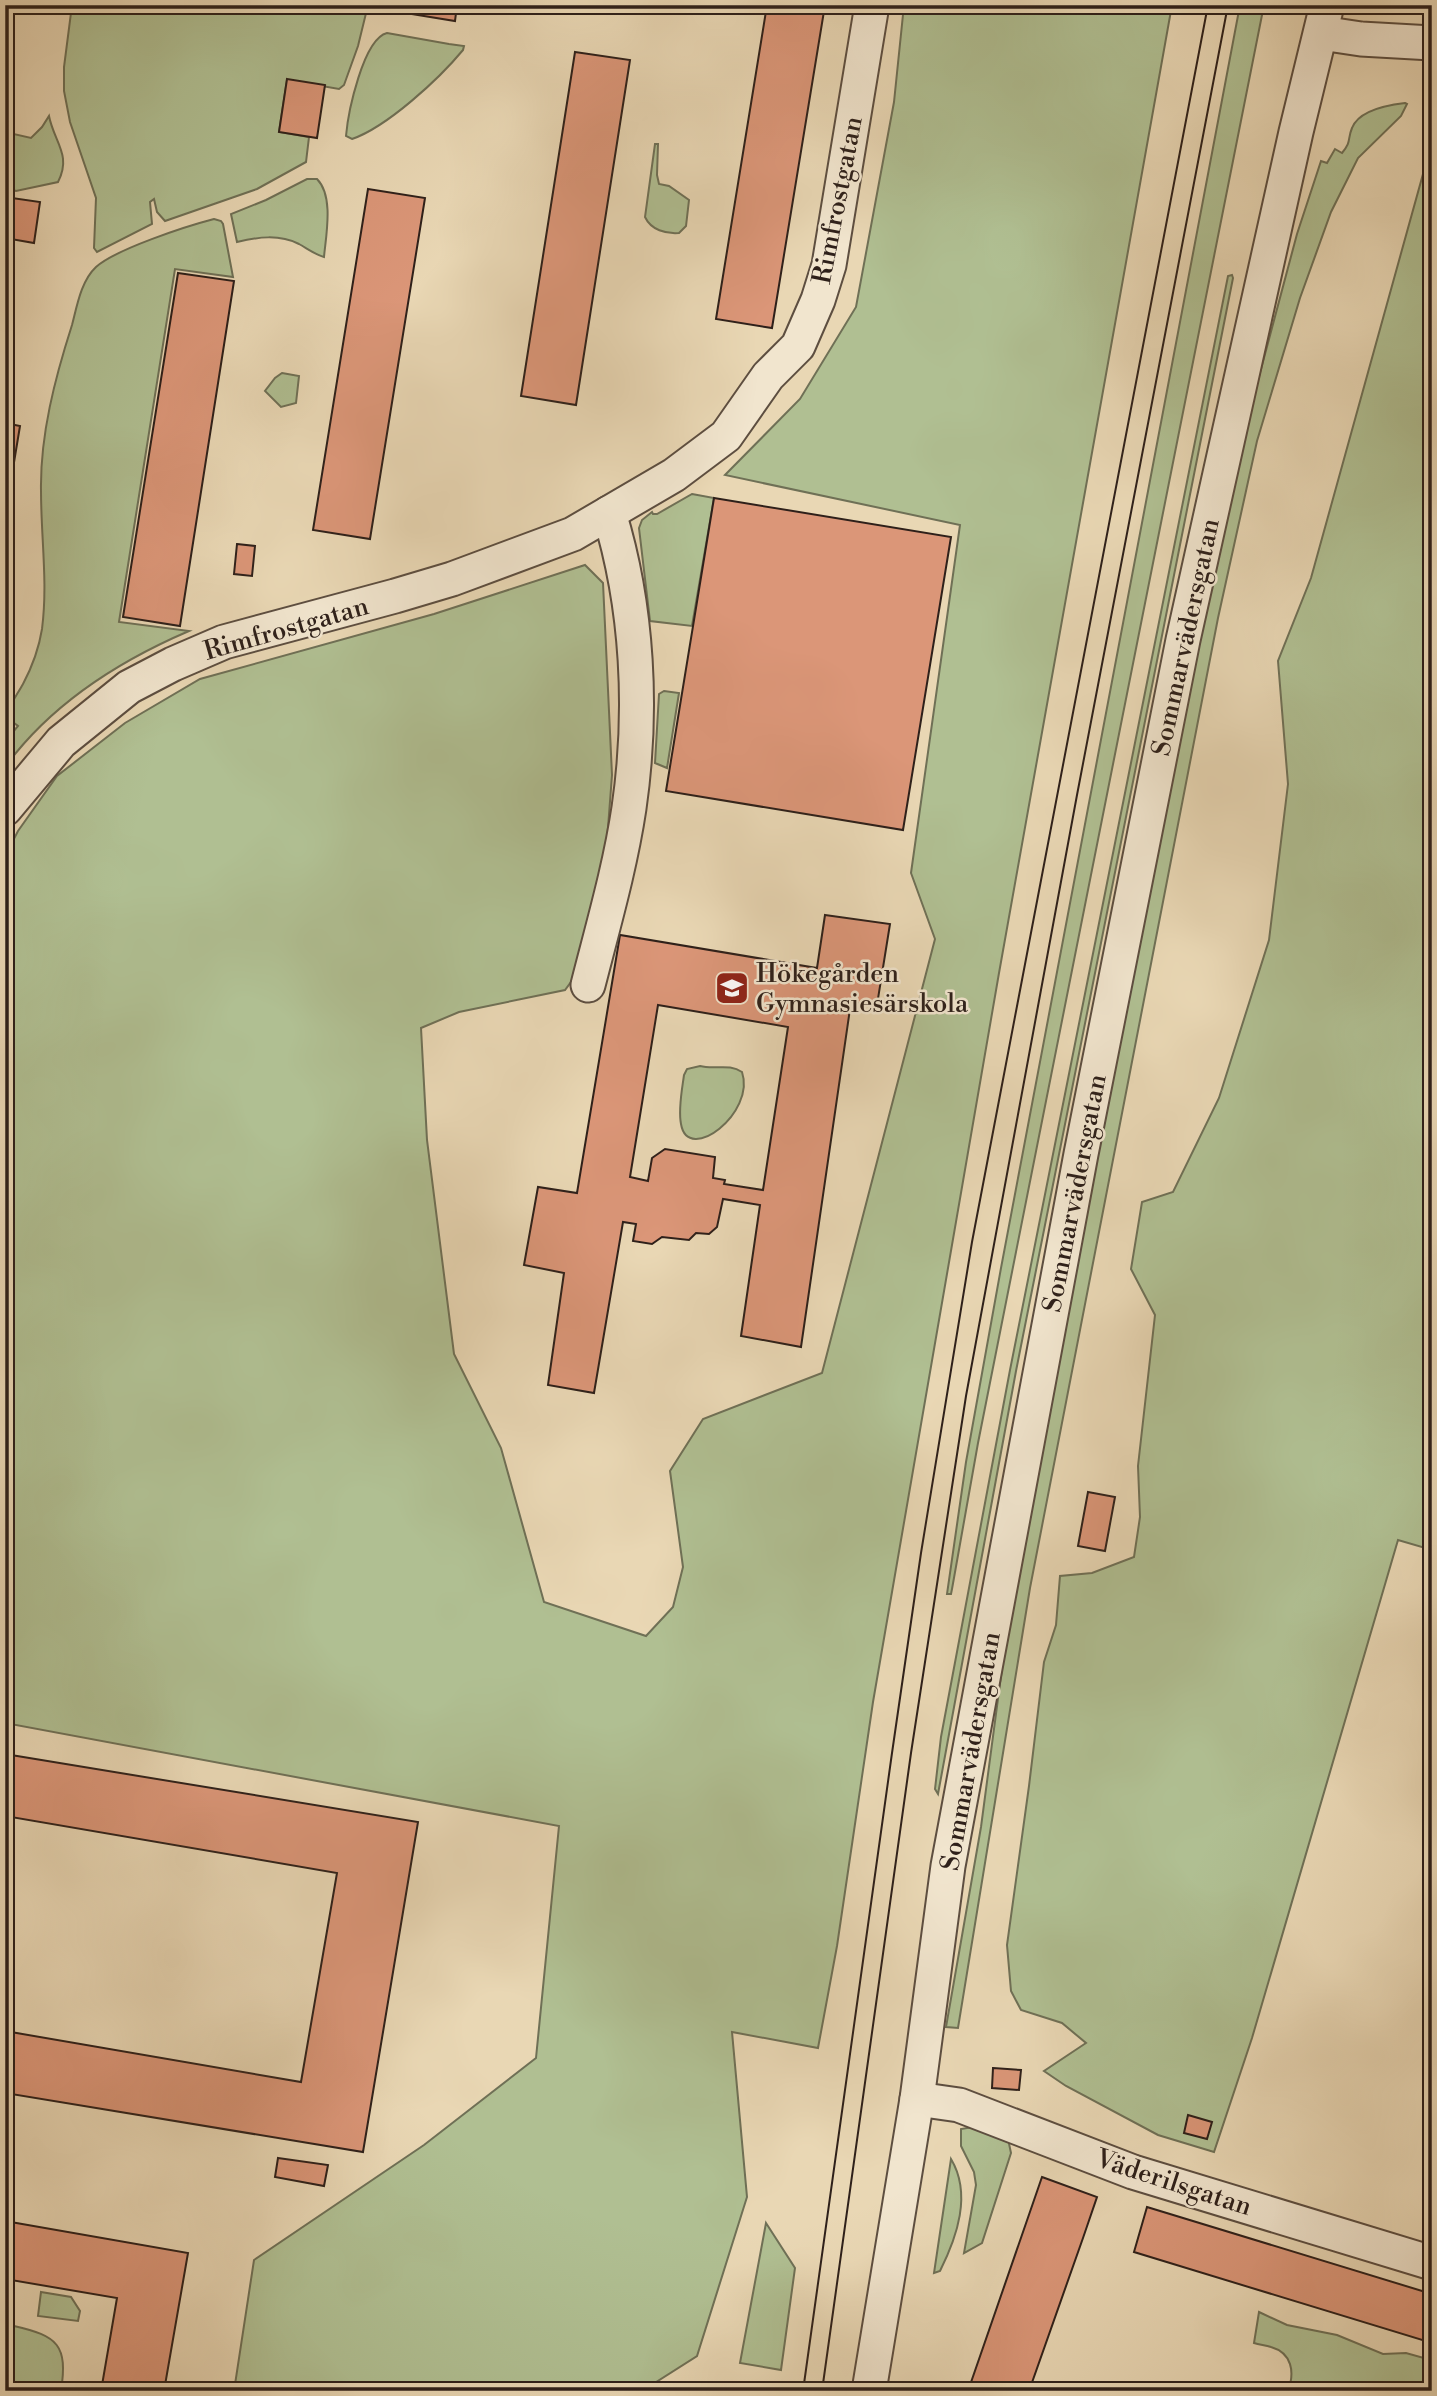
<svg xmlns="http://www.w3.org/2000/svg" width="1437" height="2396" font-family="'Libre Bodoni',serif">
  <rect width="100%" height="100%" fill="#e9d7b4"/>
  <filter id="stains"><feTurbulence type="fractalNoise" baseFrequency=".00286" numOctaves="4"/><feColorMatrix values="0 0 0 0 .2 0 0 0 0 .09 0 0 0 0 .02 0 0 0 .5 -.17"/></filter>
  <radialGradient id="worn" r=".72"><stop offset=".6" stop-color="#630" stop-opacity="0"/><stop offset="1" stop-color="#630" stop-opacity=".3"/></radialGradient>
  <g fill="#b0bf92" stroke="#6f7056" stroke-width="2">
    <polygon points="72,5 368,5 358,46 344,85 339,89 287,80 279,132 309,137 306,162 257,189 165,221 157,212 154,199 150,202 152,224 97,252 94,248 96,198 70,122 64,91 64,67"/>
    <polygon points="904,5 1172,5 999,973 873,1702 837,1946 818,2048 732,2032 747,2197 697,2356 642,2391 234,2391 254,2260 424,2145 536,2058 559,1826 5,1723 5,856 18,831 57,776 125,723 200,679 434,614 585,565 603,583 612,775 605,867 579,971 565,990 459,1012 421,1028 427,1140 454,1354 501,1448 544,1602 646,1636 673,1607 683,1567 670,1471 703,1419 822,1373 935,939 911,873 960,525 725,475 800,399 856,307 894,102"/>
    <polygon points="1240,5 1264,5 978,1443 952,1589 951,1594 947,1594 966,1462 1001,1268"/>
    <path d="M387 33 449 44 464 46 463 50C439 79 387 127 352 139L346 136C348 113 363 39 387 33Z"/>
    <path d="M5 97 9 102 6 119 9 133 31 138 42 127 49 116C54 142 72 155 58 182L16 191 5 187Z"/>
    <path d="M1405 103 1407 104 1401 116 1358 158 1331 212 1300 298 1257 441 1218 618 1030 1588 958 2028 946 2027 981 1827 1014 1578 1183 721 1241 444 1297 234 1321 161 1327 163 1335 149 1342 153C1352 141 1347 140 1352 128 1359 110 1388 105 1405 103Z"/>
    <polygon points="1432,122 1432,1550 1398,1540 1252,2038 1214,2152 1158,2135 1066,2086 1044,2071 1086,2043 1062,2023 1021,2010 1011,1991 1007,1945 1029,1786 1044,1662 1056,1625 1060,1576 1092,1573 1134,1557 1140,1517 1138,1466 1155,1315 1131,1269 1142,1202 1173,1192 1219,1098 1269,940 1288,784 1278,661 1311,578 1423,174 1425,130"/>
    <path d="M655 144H658L657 175 659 184 669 186 689 200 686 226 679 233C666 234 651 230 645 217Z"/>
    <path d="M307 179H317C334 196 326 235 324 257 314 254 308 249 299 244 279 234 258 237 237 242L231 214 266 200Z"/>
    <path d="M214 219 221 221 223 224 233 277 175 269 119 622 189 631C119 661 51 704 5 767V735L9 737 18 726 6 717C9 705 17 695 23 684 32 667 39 648 42 629 48 583 41 538 41 491 40 435 55 378 72 325 77 306 81 281 96 267 116 249 187 226 214 219Z"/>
    <polygon points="1232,275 1233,278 1016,1371 938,1794 935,1789 941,1737 1010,1370 1228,276"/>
    <polygon points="282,373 299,376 296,403 281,407 265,391 275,378"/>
    <polygon points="692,494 714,498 692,626 650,621 639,528 642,520 652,512 653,514 657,514"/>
    <polygon points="664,691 679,693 667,768 655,763 659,694"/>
    <path d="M700 1066C715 1070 729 1063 742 1072 756 1113 688 1165 681 1124 678 1109 682 1090 684 1075L687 1069Z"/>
    <polygon points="973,2127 1008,2139 1011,2153 982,2243 964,2253 976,2185 974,2172 961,2146 961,2129"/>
    <path d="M951 2159C972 2194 957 2237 940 2271L934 2273Z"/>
    <polygon points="766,2223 795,2268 781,2370 740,2363"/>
    <polygon points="41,2292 71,2297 80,2311 78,2321 38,2316"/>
    <path d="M1259 2312 1287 2325 1337 2335 1383 2354 1406 2353 1431 2360 1432 2391H1288C1295 2372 1292 2353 1271 2347 1265 2345 1260 2345 1254 2343Z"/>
    <path d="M14 2326C58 2336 68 2345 61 2391H5C5 2373 0 2338 14 2326Z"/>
  </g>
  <g fill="#db9678" stroke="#2e201a" stroke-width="2" fill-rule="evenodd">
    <polygon points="400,5 457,5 455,21 399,12"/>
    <polygon points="767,5 825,5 772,328 716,319"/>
    <polygon points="575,52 630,60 576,405 521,396"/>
    <polygon points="287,79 325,85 317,138 279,132"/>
    <polygon points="368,189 425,198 370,539 313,530"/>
    <polygon points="5,197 40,202 34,243 5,238"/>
    <polygon points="178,273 234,281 180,626 123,617"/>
    <polygon points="5,423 20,426 5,517"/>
    <polygon points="714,498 951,537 903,830 666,791"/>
    <polygon points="237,544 255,546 252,576 234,574"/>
    <path d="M825 915 890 924 877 1005 851 1002 801 1347 741 1336 760 1205 723 1199 717 1227 709 1234 696 1233 689 1240 662 1237 652 1244 633 1241 636 1224 623 1222 594 1393 548 1385 564 1273 524 1265 538 1187 577 1193 620 935 817 968ZM658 1005 788 1027 763 1190 724 1184 725 1180 713 1178 715 1157 665 1149 652 1158 648 1181 630 1177Z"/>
    <polygon points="1088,1492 1115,1497 1105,1551 1078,1546"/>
    <polygon points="5,1754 418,1822 363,2152 5,2093 5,2031 301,2082 337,1873 5,1816"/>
    <polygon points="993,2068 1021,2070 1019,2090 992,2088"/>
    <polygon points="1188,2115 1212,2122 1207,2139 1184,2133"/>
    <polygon points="278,2158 328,2165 324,2186 275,2177"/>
    <polygon points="1042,2177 1097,2197 1083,2238 1029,2391 968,2391"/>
    <polygon points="1147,2207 1432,2294 1432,2343 1134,2252"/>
    <polygon points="5,2221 188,2253 164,2391 101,2391 117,2298 5,2279"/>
  </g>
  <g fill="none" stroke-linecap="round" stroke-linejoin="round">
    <g stroke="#5d4e40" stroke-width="37">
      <g id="minor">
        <polyline points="1321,33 1361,39 1432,43"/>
        <polyline points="5,809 61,742 129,687 173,664 224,642 395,596 452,579 573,534 674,475 726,436 768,376 798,346 818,300 829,265 872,5"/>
        <path d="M588 985C603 926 620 868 629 808 643 712 638 607 609 513"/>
        <polyline points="917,2099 959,2105 1133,2172 1432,2263"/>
        <polyline points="869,2391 917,2099 948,1866 1081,1154 1183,640 1296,132 1327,5"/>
      </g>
    </g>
    <use href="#minor" stroke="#f1e5ce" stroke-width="33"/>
    <g stroke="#2e201a" stroke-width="2">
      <polyline points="803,2391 892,1753 921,1553 972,1242 1208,5"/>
      <polyline points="822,2391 911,1753 966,1396 1077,795 1228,5"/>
    </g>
  </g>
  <defs>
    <g id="school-square" transform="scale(1.75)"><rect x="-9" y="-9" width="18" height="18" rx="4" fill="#8f2418" stroke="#f1e5ce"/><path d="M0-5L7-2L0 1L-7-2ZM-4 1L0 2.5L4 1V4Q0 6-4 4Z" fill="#fff"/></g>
  </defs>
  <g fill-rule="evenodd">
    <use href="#school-square" x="732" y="988"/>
  </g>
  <g text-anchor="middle" stroke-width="5" stroke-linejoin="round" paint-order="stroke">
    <g font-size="26" fill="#2e201a" stroke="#f1e5ce">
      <text transform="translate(837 200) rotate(-79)" y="9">Rimfrostgatan</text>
      <text transform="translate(286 628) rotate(-16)" y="9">Rimfrostgatan</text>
      <text transform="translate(1185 637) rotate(-78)" y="9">Sommarvädersgatan</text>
      <text transform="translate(1074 1193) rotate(-79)" y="9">Sommarvädersgatan</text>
      <text transform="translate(970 1751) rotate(-80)" y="9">Sommarvädersgatan</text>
      <text transform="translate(1174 2182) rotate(18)" y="9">Väderilsgatan</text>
    </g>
    <g font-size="26" fill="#2e201a" stroke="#f1e5ce" text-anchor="start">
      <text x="756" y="982">Hökegården<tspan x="756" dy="30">Gymnasiesärskola</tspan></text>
    </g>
  </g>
  <rect width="1437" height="2396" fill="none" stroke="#e9d7b4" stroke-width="28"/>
  <rect x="7" y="7" width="1423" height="2382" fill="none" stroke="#2e201a" stroke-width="3.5"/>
  <rect x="14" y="14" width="1409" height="2368" fill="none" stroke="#2e201a" stroke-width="2"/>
  <rect width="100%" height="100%" filter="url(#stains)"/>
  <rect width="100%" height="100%" fill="url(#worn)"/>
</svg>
